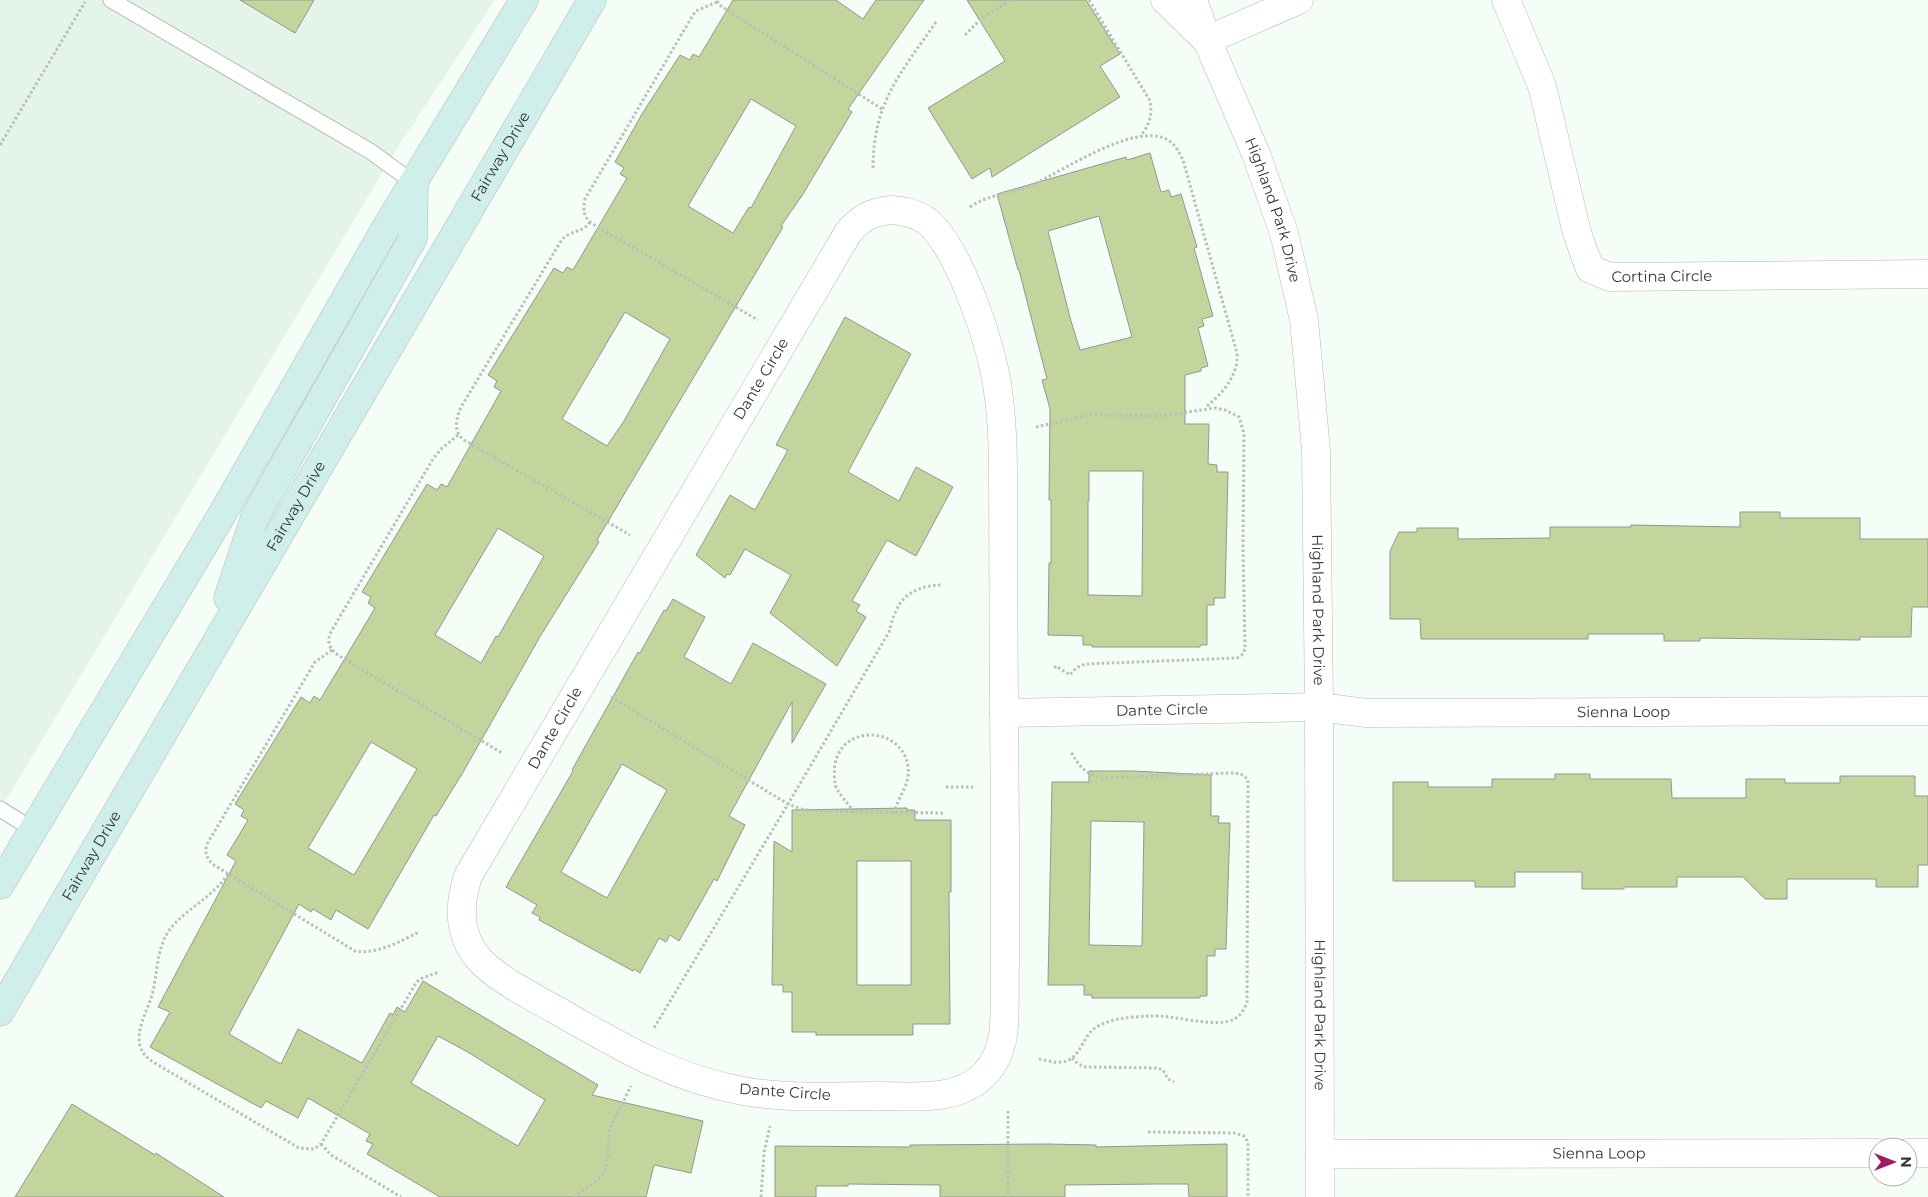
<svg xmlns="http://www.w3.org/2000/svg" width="1928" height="1197" font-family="Montserrat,sans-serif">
  <rect width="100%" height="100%" fill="#f5fdf7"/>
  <polygon fill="#e4f4e8" points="0,0 495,0 396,150 0,810"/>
  <g fill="#c3d49c" stroke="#94978f" fill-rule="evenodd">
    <polygon points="240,0 314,0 295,33"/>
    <path d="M733 0H836L863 19 876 0H924L848 109 852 112 803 194 781 226 783 227 597 540 599 542 541 635 462 774 436 816 434 815 368 929 336 910 331 920 313 909 311 912 299 904 229 1034 281 1064 298 1029 362 1063 390 1013 393 1015 397 1007 405 1012 423 981 598 1085 592 1095 703 1121 691 1173 654 1165 646 1197H440L367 1154 373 1144 366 1141 370 1134 308 1098 298 1118 266 1101 261 1108 150 1047 170 1012 158 1007 236 861 227 855 248 820 241 816 244 810 235 804 301 697 310 703 314 696 320 700 375 608 368 603 371 597 362 592 427 484 437 490 441 484 447 487 501 391 494 387 497 381 488 375 554 268 563 273 567 267 573 270 627 178 620 174 624 168 615 162 642 114 680 55 690 60 693 54 699 57ZM751 99 796 126 751 208 749 207 733 233 688 206ZM625 312 670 339 624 421 607 446 562 419ZM498 528 544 556 498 637 496 636 481 663 435 635ZM371 742 417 769 354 875 308 848ZM438 1036 466 1051 545 1100 518 1146 411 1083Z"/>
    <polygon points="967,0 1086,0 1120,54 1100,66 1120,97 992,177 990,168 972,179 928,108 1005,61"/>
    <path d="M1150 153 1161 192 1169 190 1171 197 1181 194 1197 247 1194 248 1213 316 1202 319 1204 326 1198 328 1208 366 1201 368V371L1185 375V424H1209L1208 464 1217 465V472H1228L1225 598H1214V605H1207V645H1200V647H1092V645H1083V636L1048 635 1049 563H1051V500H1049L1050 409 1042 380 1047 379 1019 270H1018L997 194 1126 157 1127 160ZM1099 216 1132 337 1080 350 1071 321 1048 231ZM1089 471H1143L1142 596 1088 595V501H1089Z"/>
    <polygon points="845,317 911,354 848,472 899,501 916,467 953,487 916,556 887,540 852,601 860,605 856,611 866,617 837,666 770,613 791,575 745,549 730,575 727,574 725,578 696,555 730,495 755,510 788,450 776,445"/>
    <polygon points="1740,512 1780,512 1780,518 1860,518 1860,539 1928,539 1928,607 1912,607 1911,637 1860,637 1860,640 1700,638 1700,641 1664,641 1664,634 1588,634 1588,639 1421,639 1420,619 1390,619 1390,551 1399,532 1417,532 1417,528 1458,528 1458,539 1550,538 1550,527 1631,527 1631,525 1740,527"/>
    <path d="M673 599 705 617 684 657 731 684 753 643 826 684 792 743V702L729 816 745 825 717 881 714 879 679 941 670 935 666 942 659 938 640 973 634 969 633 971 539 920 540 917 532 913 537 905 506 887 573 771 572 770 638 652 640 653 664 610 666 611ZM622 764 667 790 607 898 561 872Z"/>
    <path d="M1089 771H1133L1211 775V816H1219L1218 823H1230L1226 949H1215V956H1207V996H1200V998H1092V995H1084V985H1048L1052 782H1089ZM1091 821 1144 822 1142 946 1089 945Z"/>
    <polygon points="1555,774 1590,774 1590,779 1671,779 1672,798 1746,798 1746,779 1785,779 1785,783 1840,783 1840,776 1915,776 1915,796 1928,796 1928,865 1918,865 1918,887 1876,887 1876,879 1787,879 1787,899 1765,899 1743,877 1677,877 1677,887 1624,887 1624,889 1582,889 1582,872 1515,872 1515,887 1475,887 1475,881 1393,881 1393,782 1428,782 1428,787 1492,787 1492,779 1555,779"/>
    <path d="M907 808V810H915V820H951V892H949L950 1024H913V1035H816V1032H792V992H783V985H772L774 841 792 852V810ZM857 861H911V985H857Z"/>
    <polygon points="72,1104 155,1155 156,1153 224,1197 15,1197"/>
    <polygon points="1046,1144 1096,1145 1096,1147 1227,1144 1227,1197 1189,1197 1188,1184 1158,1184 1065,1185 1065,1197 940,1197 940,1185 848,1184 848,1186 816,1186 816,1197 775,1197 775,1146 910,1147 910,1145"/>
  </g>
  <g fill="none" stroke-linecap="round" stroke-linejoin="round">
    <g stroke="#b3bbb5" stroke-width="17">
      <g id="service">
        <polyline points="111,0 370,151 414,183"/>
        <polyline points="0,809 32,829"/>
      </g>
    </g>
    <g stroke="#b3bbb5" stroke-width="29">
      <g id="minor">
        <path id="s1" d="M1506 0 1542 86 1577 233 1590 269 1610 277 1928 274"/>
        <polyline points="1207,40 1299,0"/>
        <path d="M891 210C904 211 916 213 927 221 960 249 993 348 998 391 1002 419 1003 447 1003 475 1003 595 1004 716 1005 836 1005 879 1005 923 1005 966 1004 989 1006 1013 1003 1035 1001 1049 995 1063 985 1074 958 1102 915 1096 879 1096 834 1096 787 1099 743 1091 671 1078 618 1045 556 1010 533 997 495 978 478 958 458 934 459 904 468 876L848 233C860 218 872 212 891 210Z"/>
        <path id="s2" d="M1004 713 1319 707 1366 713 1928 711"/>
        <polyline points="1908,1153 1928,1153"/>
        <path id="s3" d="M1320 1154 1878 1153"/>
      </g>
    </g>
    <g stroke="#b3bbb5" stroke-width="29">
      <g id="tertiary">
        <polyline points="1165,0 1204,38"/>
        <path id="s4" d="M1193 0 1207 40 1256 154 1284 233 1304 320 1316 450 1319 707 1320 1197"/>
      </g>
    </g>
    <g stroke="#b3bbb5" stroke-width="29">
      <g id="secondary">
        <polyline points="228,598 255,517 413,238 414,184"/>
        <polyline points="0,885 224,511 387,226 524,0"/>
        <path id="s5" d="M0 1012 592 0"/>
      </g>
    </g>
    <g stroke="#b9bfbb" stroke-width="3" stroke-dasharray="2.5 2.5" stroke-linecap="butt">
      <path d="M1089 0 1149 99C1154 112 1149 127 1140 136"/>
      <polyline points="717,1 721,6 882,109"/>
      <path d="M717 2 696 11 693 15 585 199C583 209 583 216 591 223L758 320"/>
      <polyline points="965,35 982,18 1010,0"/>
      <polyline points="0,145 85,2"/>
      <path d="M873 168C873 102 901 73 936 22"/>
      <path d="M970 207C989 194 1013 193 1034 184 1064 170 1134 123 1166 139 1175 143 1179 152 1183 160L1237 353C1239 375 1222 394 1206 407"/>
      <path d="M590 222C584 233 569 230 561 241L461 407C456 419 453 432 464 440L630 535"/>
      <polyline points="1036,427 1090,415 1161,416 1215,408 1225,410 1239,417 1244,433 1243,549 1245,649 1243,654 1237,658 1085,664 1076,668 1070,675 1056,666 1053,670"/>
      <path d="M458 435 441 449 433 459 332 630C325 643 330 650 341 657L502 753"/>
      <path d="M332 650 315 662 207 844C204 853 207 859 214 865L355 951C376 955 401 941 419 932"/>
      <polyline points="611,697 788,804 654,1028"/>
      <polyline points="946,787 973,787"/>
      <path d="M854 812C848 803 840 796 836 787 834 780 834 772 835 764 843 723 902 727 908 766 911 783 898 797 894 813"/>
      <path d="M943 813 816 811 801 809 788 804 889 632C891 626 892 619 895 613 903 592 922 585 943 585"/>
      <path d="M228 874C213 897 187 908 170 929 156 948 158 973 152 995 147 1012 136 1028 140 1046 143 1056 150 1060 158 1065L299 1148 314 1149 321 1144 416 983 420 979 439 972"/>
      <polyline points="1072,1058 1078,1064 1086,1067 1157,1068 1163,1070 1168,1079 1174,1082"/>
      <path d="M1039 1059C1046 1060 1054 1063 1061 1062 1080 1061 1082 1037 1095 1028 1110 1018 1132 1017 1150 1016 1172 1014 1219 1030 1236 1018 1241 1015 1245 1008 1247 1002L1248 780C1243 773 1238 773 1230 773L1102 778C1085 774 1079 766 1071 752"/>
      <polyline points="1008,1111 1008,1197"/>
      <polyline points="1148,1132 1234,1133 1244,1136 1248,1142 1248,1197"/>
      <polyline points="321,1144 331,1155 401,1197"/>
      <polyline points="574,1197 598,1180 605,1170 608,1158 609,1130 631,1086"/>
      <polyline points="761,1197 764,1153 770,1126"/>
    </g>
    <use href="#service" stroke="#fff" stroke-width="15"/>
    <use href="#minor" stroke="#fff" stroke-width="28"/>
    <use href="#tertiary" stroke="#fff" stroke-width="28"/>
    <use href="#secondary" stroke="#d0eeea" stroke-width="28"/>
  </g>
  <g text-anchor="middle" stroke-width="5" stroke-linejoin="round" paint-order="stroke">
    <g font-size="15" fill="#353836" stroke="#fff">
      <text dy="5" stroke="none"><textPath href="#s5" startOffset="991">Fairway Drive</textPath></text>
      <text dy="5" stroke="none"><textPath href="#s4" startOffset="225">Highland Park Drive</textPath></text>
      <text dy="5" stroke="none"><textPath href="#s1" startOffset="356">Cortina Circle</textPath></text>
      <text transform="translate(761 379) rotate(-59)" y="5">Dante Circle</text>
      <text dy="5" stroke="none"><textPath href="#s5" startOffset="586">Fairway Drive</textPath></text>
      <text dy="5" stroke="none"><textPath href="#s4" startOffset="630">Highland Park Drive</textPath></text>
      <text dy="5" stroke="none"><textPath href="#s2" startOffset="158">Dante Circle</textPath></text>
      <text dy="5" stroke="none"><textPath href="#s2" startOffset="620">Sienna Loop</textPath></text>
      <text transform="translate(555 728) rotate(-60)" y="5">Dante Circle</text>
      <text dy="5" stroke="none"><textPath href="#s5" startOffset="181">Fairway Drive</textPath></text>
      <text dy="5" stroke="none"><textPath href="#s4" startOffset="1035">Highland Park Drive</textPath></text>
      <text transform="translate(785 1092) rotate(4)" y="5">Dante Circle</text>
      <text dy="5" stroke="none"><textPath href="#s3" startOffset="279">Sienna Loop</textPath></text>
    </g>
  </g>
  <g transform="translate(1893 1162) rotate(90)"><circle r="24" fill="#ffffff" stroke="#aeafaf"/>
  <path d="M0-4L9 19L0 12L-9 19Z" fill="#a31a64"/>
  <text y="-8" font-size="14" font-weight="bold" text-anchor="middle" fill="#353836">N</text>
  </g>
</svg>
